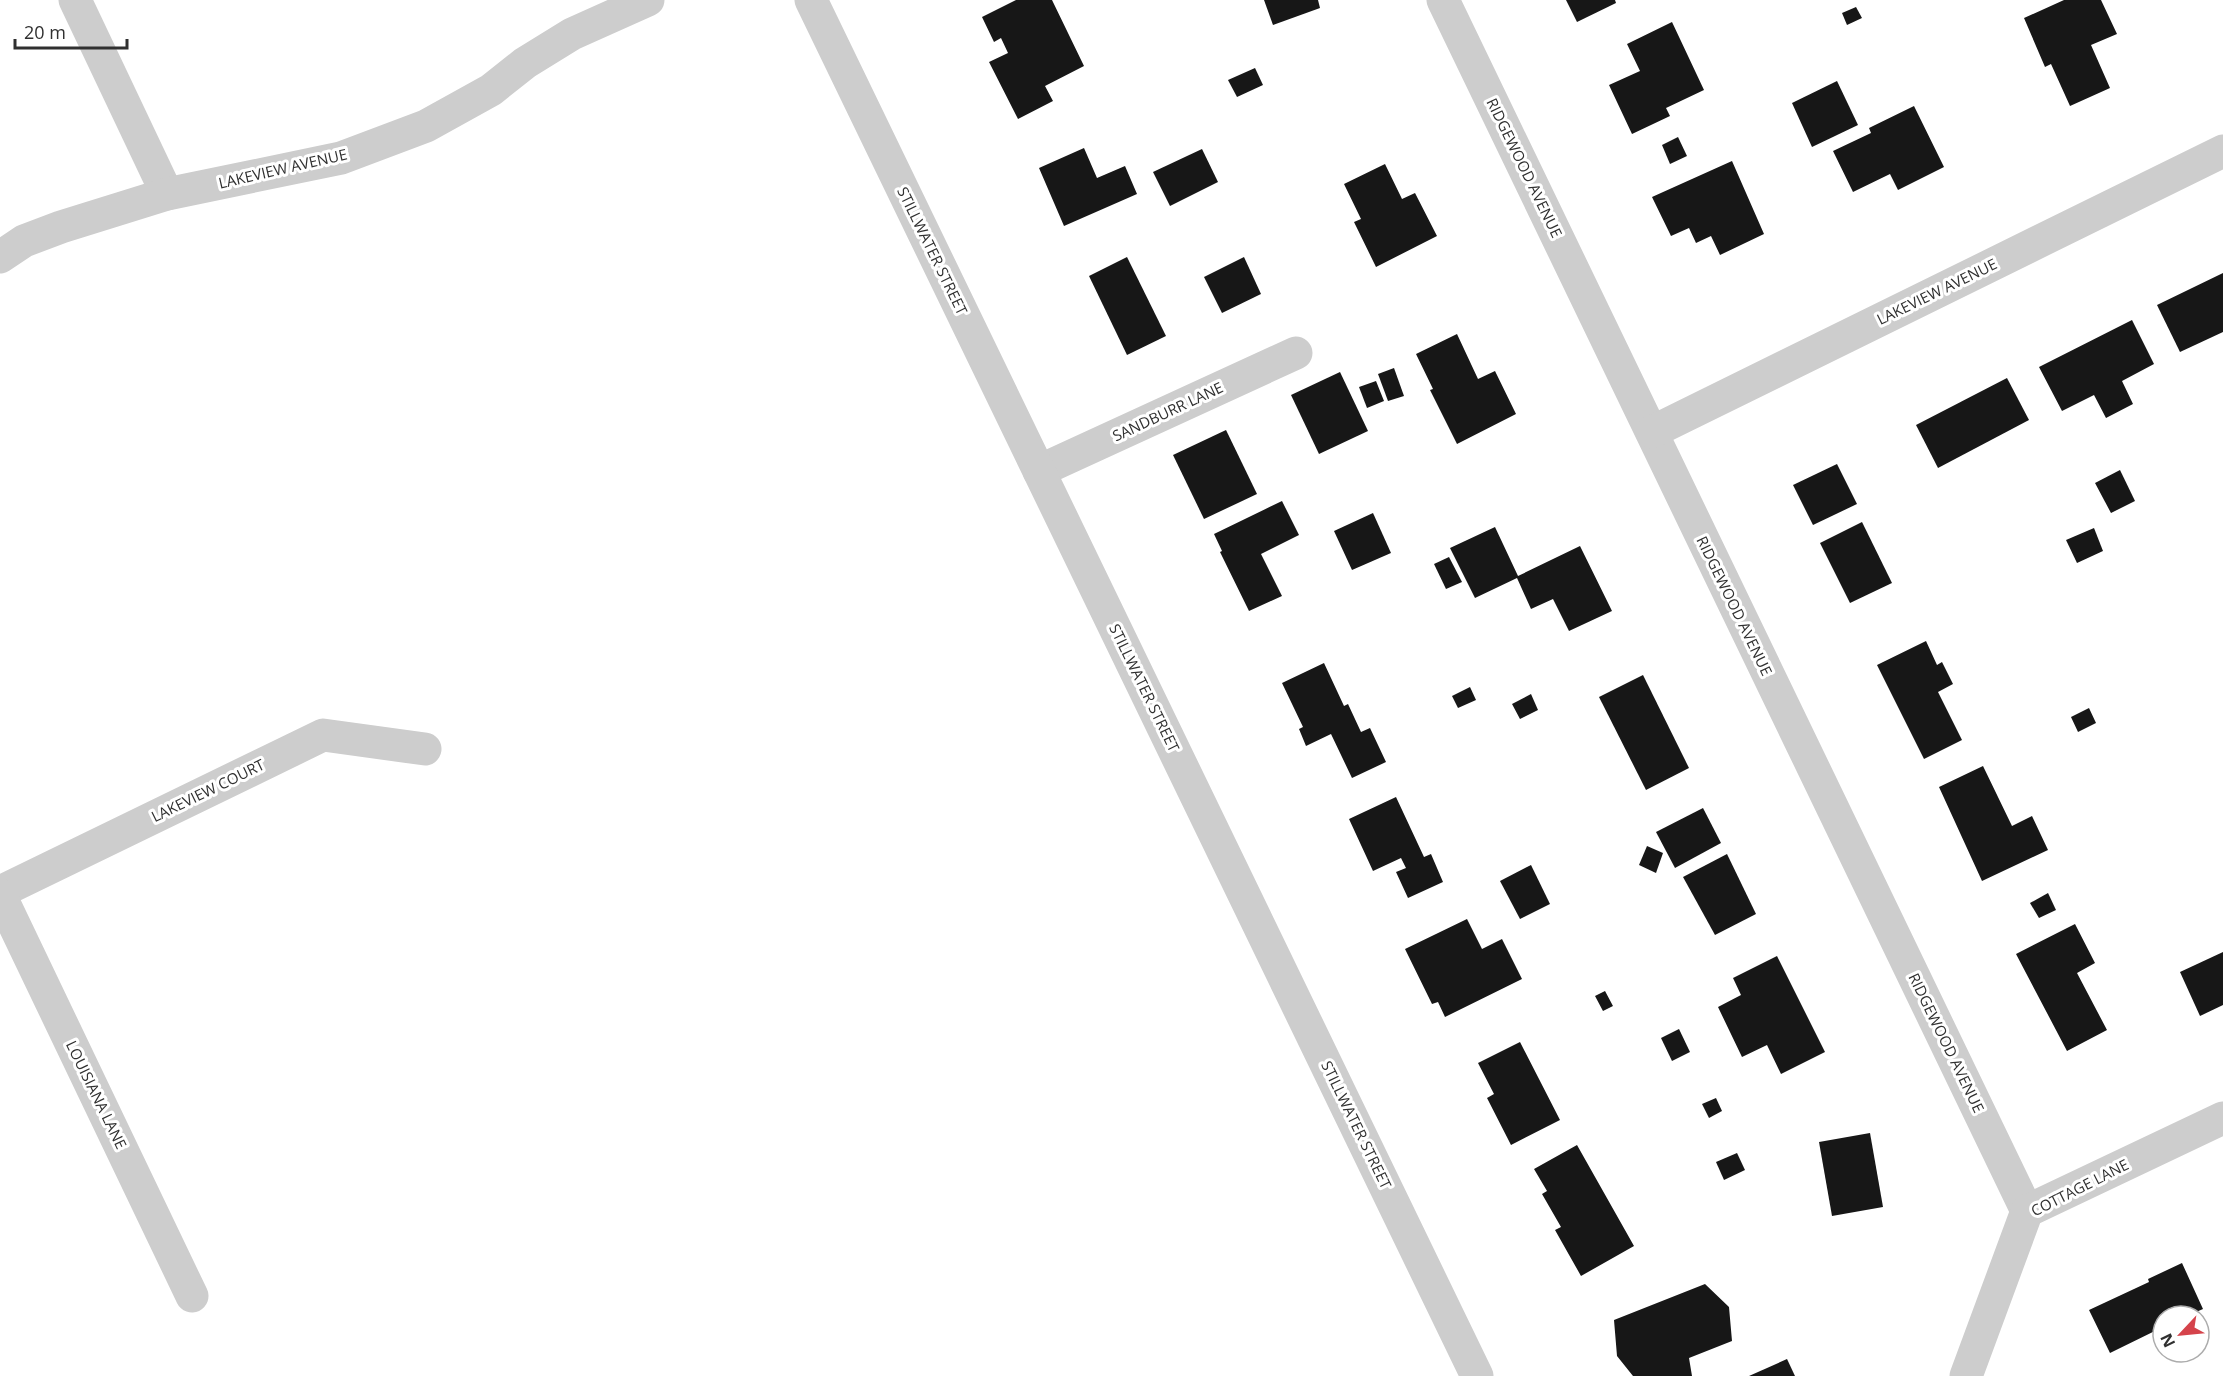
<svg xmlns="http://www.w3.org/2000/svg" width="2223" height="1376" font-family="'Open Sans',sans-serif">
  <rect width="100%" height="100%" fill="#fff"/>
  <g fill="#171717">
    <polygon points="1016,0 1052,0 1084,66 1045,86 1053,101 1018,119 989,62 1008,53 1001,38 994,42 982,17"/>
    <polygon points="1264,0 1318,0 1320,8 1273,25"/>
    <polygon points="1566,0 1615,0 1616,3 1577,22"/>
    <polygon points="2064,0 2101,0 2117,34 2091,45 2110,88 2070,106 2051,64 2045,67 2024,18"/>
    <polygon points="1856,7 1862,18 1847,25 1842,13"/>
    <polygon points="1672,22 1704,90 1666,108 1670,116 1632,134 1609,85 1640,71 1627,44"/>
    <polygon points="1255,68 1263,85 1237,97 1228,80"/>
    <polygon points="1837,81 1858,125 1812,147 1792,103"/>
    <polygon points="1914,106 1944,167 1898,190 1890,174 1853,192 1833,151 1871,133 1869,128"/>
    <polygon points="1678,137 1687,156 1670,164 1662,145"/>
    <polygon points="1084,148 1097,178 1125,166 1137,194 1064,226 1039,168"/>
    <polygon points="1202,149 1218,182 1170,206 1153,172"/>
    <polygon points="1732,161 1764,234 1720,255 1711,236 1696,243 1689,228 1671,236 1652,197"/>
    <polygon points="1385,164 1402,199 1415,193 1437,236 1376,267 1354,222 1361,219 1344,184"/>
    <polygon points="1127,257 1166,336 1127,355 1089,276"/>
    <polygon points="1244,257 1261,294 1222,313 1204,277"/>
    <polygon points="2223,273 2223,332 2180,352 2157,305"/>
    <polygon points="2132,320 2154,364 2122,381 2133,404 2106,418 2094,395 2062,411 2039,367"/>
    <polygon points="1457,334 1478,379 1495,371 1516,414 1457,444 1430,390 1433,389 1416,354"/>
    <polygon points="1394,368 1404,396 1388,401 1378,374"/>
    <polygon points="1340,372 1368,431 1319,454 1291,395"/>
    <polygon points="2007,378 2029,420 1938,468 1916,425"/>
    <polygon points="1376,381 1384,401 1367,408 1359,387"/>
    <polygon points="1226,430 1257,494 1204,519 1173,455"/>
    <polygon points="1837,464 1857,504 1813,525 1793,485"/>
    <polygon points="2120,470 2135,501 2111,513 2095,483"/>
    <polygon points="1282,501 1299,535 1261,554 1282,596 1249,611 1220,552 1222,551 1214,534"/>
    <polygon points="1373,513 1391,553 1352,570 1334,531"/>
    <polygon points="1862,522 1892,583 1850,603 1820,543"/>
    <polygon points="1495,527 1518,576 1580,546 1612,611 1569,631 1553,599 1531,609 1517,578 1475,598 1450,548"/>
    <polygon points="2094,528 2103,551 2077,563 2066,540"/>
    <polygon points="1449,557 1462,582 1446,589 1434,564"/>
    <polygon points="1926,641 1937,665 1942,662 1953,684 1938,692 1962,740 1924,759 1877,665"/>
    <polygon points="1324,663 1344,706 1348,704 1361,732 1370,728 1386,762 1352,778 1331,734 1306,746 1299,729 1303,727 1282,683"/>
    <polygon points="1643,675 1689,768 1646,790 1599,697"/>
    <polygon points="1470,687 1476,700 1458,708 1452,696"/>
    <polygon points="1531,694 1538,710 1520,719 1512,704"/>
    <polygon points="2089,708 2096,723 2078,732 2071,717"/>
    <polygon points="1983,766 2012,826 2032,816 2048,850 1982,881 1939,787"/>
    <polygon points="1396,797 1424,857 1431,854 1443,882 1408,898 1396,872 1406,868 1401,858 1373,871 1349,819"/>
    <polygon points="1703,808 1721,843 1675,868 1656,832"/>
    <polygon points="1647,846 1663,853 1656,873 1639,865"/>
    <polygon points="1727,854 1756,914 1715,935 1683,877"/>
    <polygon points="1531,865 1550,904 1520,919 1500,881"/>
    <polygon points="2048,893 2056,910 2039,918 2030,903"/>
    <polygon points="1467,919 1482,949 1502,939 1522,979 1445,1017 1438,1002 1432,1004 1405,949"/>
    <polygon points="2075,924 2095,963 2077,973 2107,1030 2067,1051 2016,954"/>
    <polygon points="2223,952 2223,1005 2200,1016 2180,972"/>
    <polygon points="1777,956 1825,1052 1781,1074 1767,1045 1742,1057 1718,1007 1741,995 1733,978"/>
    <polygon points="1605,991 1613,1006 1603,1011 1595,996"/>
    <polygon points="1679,1029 1690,1052 1672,1061 1661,1038"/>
    <polygon points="1520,1042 1560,1120 1511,1145 1487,1098 1494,1094 1478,1063"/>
    <polygon points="1716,1098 1722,1111 1709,1118 1702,1104"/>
    <polygon points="1870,1133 1883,1207 1832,1216 1819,1142"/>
    <polygon points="1577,1145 1634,1246 1581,1276 1555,1230 1561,1227 1542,1194 1547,1191 1534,1169"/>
    <polygon points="1737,1153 1745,1170 1724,1180 1716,1162"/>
    <polygon points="2182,1263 2203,1309 2187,1316 2163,1316 2163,1327 2110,1353 2089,1310 2149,1282 2148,1279"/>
    <polygon points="1705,1284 1729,1307 1732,1341 1689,1358 1692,1376 1633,1376 1617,1356 1614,1320"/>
    <polygon points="1787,1359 1795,1376 1749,1376"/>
  </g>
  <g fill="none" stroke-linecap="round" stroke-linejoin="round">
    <g stroke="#cdcdcd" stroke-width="33">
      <polyline points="75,0 167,194"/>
      <polyline points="1443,0 2027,1211"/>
      <polyline points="0,257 24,241 61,227 167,194 341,158 426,126 491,90 525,63 572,34 648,0"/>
      <polyline points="1652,432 2223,151"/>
      <polyline points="1039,471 1296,353"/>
      <polyline points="0,892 323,735 425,749"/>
      <polyline points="0,895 192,1296"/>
      <polyline points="1966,1376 2027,1211 2223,1118"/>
    </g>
    <polyline stroke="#cdcdcd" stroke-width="33" points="811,0 1477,1376"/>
  </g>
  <g text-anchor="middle" stroke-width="6" stroke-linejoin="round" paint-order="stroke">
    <g font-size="15" fill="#303030" stroke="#fff">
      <text transform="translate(1524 168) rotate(64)" y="5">RIDGEWOOD AVENUE</text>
      <text transform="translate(283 169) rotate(-13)" y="5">LAKEVIEW AVENUE</text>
      <text transform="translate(932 251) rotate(64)" y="5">STILLWATER STREET</text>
      <text transform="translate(1937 292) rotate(-26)" y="5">LAKEVIEW AVENUE</text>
      <text transform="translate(1168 412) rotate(-25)" y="5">SANDBURR LANE</text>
      <text transform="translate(1734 606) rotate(64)" y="5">RIDGEWOOD AVENUE</text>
      <text transform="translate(1144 688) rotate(64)" y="5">STILLWATER STREET</text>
      <text transform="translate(208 791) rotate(-26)" y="5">LAKEVIEW COURT</text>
      <text transform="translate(1946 1043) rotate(64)" y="5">RIDGEWOOD AVENUE</text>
      <text transform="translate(96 1095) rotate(64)" y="5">LOUISIANA LANE</text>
      <text transform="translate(1356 1125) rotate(64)" y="5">STILLWATER STREET</text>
      <text transform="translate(2080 1188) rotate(-27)" y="5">COTTAGE LANE</text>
    </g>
  </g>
  <g transform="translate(2181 1334) rotate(244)"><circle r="28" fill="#ffffff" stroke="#acacac" stroke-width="1.5"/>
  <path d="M0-4.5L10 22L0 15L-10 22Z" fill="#d5434b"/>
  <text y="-9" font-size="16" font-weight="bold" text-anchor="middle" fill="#303030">N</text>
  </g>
  <path d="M15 39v9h112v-9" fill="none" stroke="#303030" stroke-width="3"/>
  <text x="24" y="39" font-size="18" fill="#303030" stroke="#ffffff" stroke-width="4.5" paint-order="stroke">20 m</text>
</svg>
